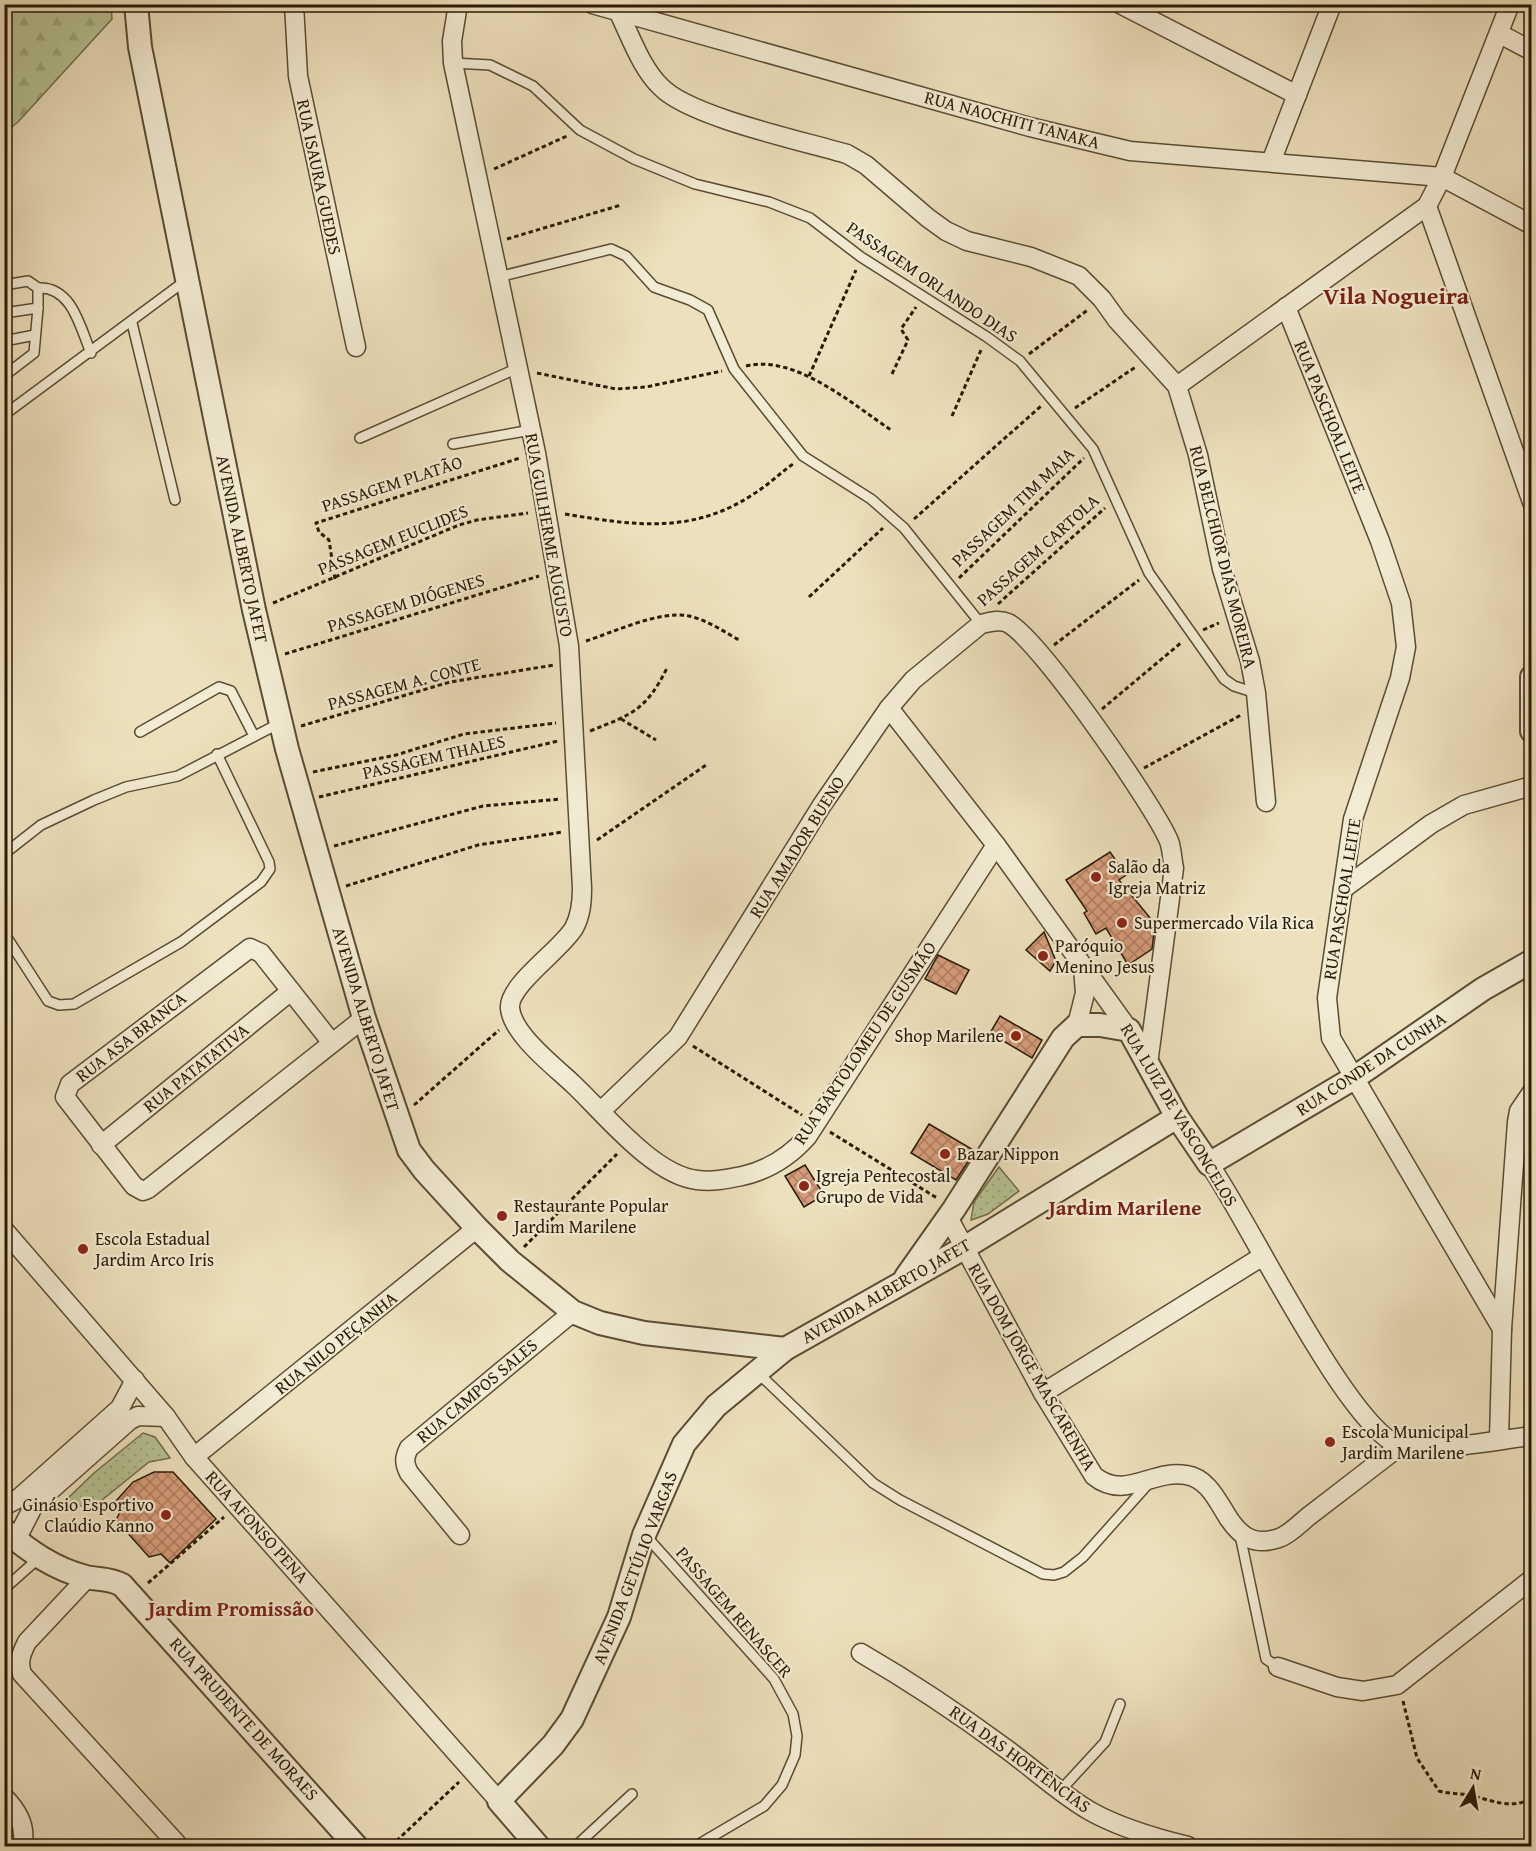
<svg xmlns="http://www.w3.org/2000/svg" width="1536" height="1851" font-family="'Gentium Book Plus',serif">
  <defs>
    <pattern id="forest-firs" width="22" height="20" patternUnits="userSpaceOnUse" patternTransform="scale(1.5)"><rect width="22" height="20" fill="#b7c392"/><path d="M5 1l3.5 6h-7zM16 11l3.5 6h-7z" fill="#9da77c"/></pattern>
    <pattern id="park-dots" width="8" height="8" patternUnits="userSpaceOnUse" patternTransform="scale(1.5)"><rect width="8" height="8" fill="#b7c392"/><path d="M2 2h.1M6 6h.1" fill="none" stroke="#9da77c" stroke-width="1.8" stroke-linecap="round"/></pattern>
    <pattern id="building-cross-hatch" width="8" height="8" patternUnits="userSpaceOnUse" patternTransform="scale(1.5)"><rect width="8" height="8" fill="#d79c7a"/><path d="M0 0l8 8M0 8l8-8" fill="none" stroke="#ae7e62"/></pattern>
  </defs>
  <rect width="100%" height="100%" fill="#ede1bd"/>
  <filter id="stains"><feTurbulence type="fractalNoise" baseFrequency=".00333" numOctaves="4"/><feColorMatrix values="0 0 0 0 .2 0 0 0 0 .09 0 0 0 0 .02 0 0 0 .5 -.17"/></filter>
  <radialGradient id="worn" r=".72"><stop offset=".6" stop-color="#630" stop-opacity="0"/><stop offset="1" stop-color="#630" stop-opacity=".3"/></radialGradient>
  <polygon fill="url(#forest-firs)" stroke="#706e4c" stroke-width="1.5" points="5,4 111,5 112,19 18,122 5,132"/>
  <g fill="url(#park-dots)" stroke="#706e4c" stroke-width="1.5">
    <polygon points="999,1167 1019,1191 988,1214 971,1220 974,1202"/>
    <polygon points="143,1433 155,1437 170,1458 149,1462 91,1509 65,1501 94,1473"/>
  </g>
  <g fill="url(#building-cross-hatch)" stroke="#291a05" stroke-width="1.5">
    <polygon points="1110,852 1126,875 1119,880 1155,924 1152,949 1128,965 1106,928 1096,934 1084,913 1087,911 1066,880"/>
    <polygon points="1044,932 1056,961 1050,971 1026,950"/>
    <polygon points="938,955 969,970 956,994 925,979"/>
    <polygon points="1000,1016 1042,1040 1032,1058 990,1033"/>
    <polygon points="929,1124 975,1151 956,1180 911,1153"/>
    <polygon points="805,1165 824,1195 804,1207 785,1176"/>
    <polygon points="154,1472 173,1472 216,1519 170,1563 161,1554 149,1557 116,1520 120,1512 116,1501 133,1482"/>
  </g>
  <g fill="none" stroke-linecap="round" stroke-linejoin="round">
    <g stroke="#5a4c33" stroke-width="12">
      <g id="service">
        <polyline points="453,63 490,65 533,86 580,130 634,159 695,184 769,202 810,218 861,257 987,337 1020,361 1093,449 1149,573 1224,679 1234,686 1256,693"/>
        <polyline points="498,277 611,249 626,256 654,287 690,300 708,310 734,369 803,456 871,499 904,528 981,624"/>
        <polyline points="4,285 28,281 38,288 38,308 4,313"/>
        <path d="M38 288C72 286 80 327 91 353"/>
        <polyline points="132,323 175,500"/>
        <polyline points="4,341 35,335"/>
        <polyline points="4,376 34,353 38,308"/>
        <polyline points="4,415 185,281"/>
        <polyline points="360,438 518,368"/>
        <polyline points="453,444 531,430"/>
        <polyline points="140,732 219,687 231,691 254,736"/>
        <polyline points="4,854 41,825 94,800 126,787 178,776 280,723"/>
        <polyline points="4,933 48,1001 59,1005 74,1004 181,942 261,882 270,869 269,862 217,754"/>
        <polyline points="756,1371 873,1483 900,1500 1043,1574 1054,1575 1064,1572 1083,1557 1149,1483"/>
        <polyline points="1240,1535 1266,1659 1278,1667"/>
        <polyline points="646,1536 774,1679 793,1714 797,1736 795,1755 782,1785 764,1806 696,1846"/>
        <polyline points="4,1589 39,1558"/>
        <polyline points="1060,1791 1105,1742 1120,1704"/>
        <polyline points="576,1846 632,1794"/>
      </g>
    </g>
    <g stroke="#5a4c33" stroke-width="21">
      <g id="minor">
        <polyline points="294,4 298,76 356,347"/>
        <path d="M458 4 452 41 453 63 536 453 569 646 582 888C582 902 581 915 574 928 561 950 508 985 510 1008 512 1034 554 1066 573 1084 604 1113 653 1175 697 1180 713 1182 727 1179 742 1176 769 1170 789 1157 807 1137L996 845"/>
        <polyline points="592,4 1030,127 1130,151 1442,177 1532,225"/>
        <path d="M621 4 618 11C630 35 641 68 661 87 690 117 803 141 847 154L866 165 928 218 946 231 967 241 1031 257 1079 276 1102 299 1117 320 1177 386 1198 455 1222 569 1250 661 1256 693 1266 802"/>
        <polyline points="1120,4 1297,95"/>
        <polyline points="1500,34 1532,51"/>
        <polyline points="1271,162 1332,4"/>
        <polyline points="1427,206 1532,502"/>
        <polyline points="1286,307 1380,541 1401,603 1406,647 1400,678 1353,819 1327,998 1331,1038 1502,1329"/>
        <polyline points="1177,386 1427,206 1442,177 1510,4"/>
        <polyline points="889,708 996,845 1129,1030"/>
        <polyline points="1343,889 1431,824 1464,805 1532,786"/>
        <polyline points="1077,1025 1085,993 1083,967"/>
        <polyline points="332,1043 261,953 250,948 70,1084 65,1097 134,1186 143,1191 148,1189 364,1018"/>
        <path d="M601 1111 678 1037 822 805 889 708 913 680 981 624C990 622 999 619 1008 623 1038 638 1154 805 1169 841 1172 849 1172 859 1174 868L1148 1064"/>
        <polyline points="101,1145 291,991"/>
        <path d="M1209 1164C1248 1219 1347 1427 1400 1446 1422 1454 1504 1439 1532 1436"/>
        <path d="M948 1217 1043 1393 1094 1476C1125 1501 1152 1469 1186 1475 1208 1478 1218 1502 1229 1519 1242 1538 1255 1546 1279 1538 1289 1535 1300 1523 1309 1516 1339 1493 1370 1469 1400 1446"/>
        <polyline points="4,1230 166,1417 194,1457 499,1801"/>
        <polyline points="1043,1393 1263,1256"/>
        <polyline points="1499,1439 1502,1329 1517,1122 1519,1111 1532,1092"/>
        <polyline points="194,1457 477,1228"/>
        <polyline points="4,1506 19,1498 120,1408 135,1380"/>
        <path d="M460 1535 409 1473C404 1463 404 1458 409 1448L573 1312"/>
        <polyline points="16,1540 34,1505 130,1420 138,1416 166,1417"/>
        <path d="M88 1577 27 1642C21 1654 18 1661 22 1674L179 1846"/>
        <path d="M861 1653C911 1682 959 1714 1005 1748 1034 1769 1059 1793 1090 1811 1120 1828 1155 1838 1188 1846"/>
        <polyline points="1278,1667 1337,1687 1363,1691 1397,1685 1532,1579"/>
        <path d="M4 1797C18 1811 27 1827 22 1846"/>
      </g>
    </g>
    <g stroke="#5a4c33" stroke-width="26">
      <g id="tertiary">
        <polyline points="136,4 140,47 254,610 287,749 364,1018 409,1150 424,1170 477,1228 510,1261 573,1312 600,1323 644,1333 785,1349"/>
        <polyline points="1532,677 1532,731"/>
        <polyline points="906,1277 954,1209 1063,1038 1077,1025 1100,1025 1129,1030 1177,1117 1209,1164 1354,1078 1483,989 1532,961"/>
        <path d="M4 1530C29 1551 54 1569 86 1577 99 1580 109 1578 122 1585L356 1846"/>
        <polyline points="538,1846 499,1801 553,1745 572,1719 619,1617 644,1535 684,1444 716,1406 785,1349 964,1248 1177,1117"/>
      </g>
    </g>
    <g stroke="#291a05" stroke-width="3" stroke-dasharray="4.5 3" stroke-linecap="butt">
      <polyline points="494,169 567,136"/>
      <polyline points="507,239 621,205"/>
      <polyline points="1029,354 1089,309"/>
      <path d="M746 366C795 354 852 404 891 430"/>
      <polyline points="537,373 616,389 646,387 722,371"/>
      <polyline points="892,374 908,340 901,329 916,307"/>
      <polyline points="809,376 856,270"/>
      <polyline points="1075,408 1137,366"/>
      <polyline points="952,416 981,350"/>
      <path d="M565 514C632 525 691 535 752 495 767 486 779 474 793 464"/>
      <polyline points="914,519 1041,406"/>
      <polyline points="959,578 1084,458"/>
      <polyline points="335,579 329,540 319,532 316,523 520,458"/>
      <polyline points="809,597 883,528"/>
      <polyline points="273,603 459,525 477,520 528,513"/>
      <polyline points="998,604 1105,508"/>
      <polyline points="1203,630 1219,623"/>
      <path d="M586 641C614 632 660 610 689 616 707 620 723 631 739 640"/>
      <polyline points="1054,645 1139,580"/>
      <polyline points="285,654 539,576"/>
      <polyline points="1102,709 1182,642"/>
      <polyline points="621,719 656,740"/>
      <polyline points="301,726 450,682 554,665"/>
      <path d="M590 731C633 714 646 710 667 668"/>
      <polyline points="1144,768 1241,715"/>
      <polyline points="313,772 396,755 464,734 556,723"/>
      <polyline points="319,797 558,741"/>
      <polyline points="597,840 706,765"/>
      <polyline points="334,846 483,806 561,799"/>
      <polyline points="346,886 478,845 563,832"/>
      <polyline points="693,1046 802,1115"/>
      <polyline points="414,1105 499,1030"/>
      <polyline points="830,1132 937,1198"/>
      <polyline points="524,1247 617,1154"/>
      <polyline points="148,1583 224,1517"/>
      <path d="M1403 1701 1417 1758 1439 1791C1449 1794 1458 1793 1468 1795 1490 1799 1510 1811 1532 1798"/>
      <polyline points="391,1846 459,1782"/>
    </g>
    <use href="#service" stroke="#f3ecd4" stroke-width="9"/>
    <use href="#minor" stroke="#f3ecd4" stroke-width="18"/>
    <use href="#tertiary" stroke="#f3ecd4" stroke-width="22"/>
  </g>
  <g fill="#8f2418" stroke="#f3ecd4" stroke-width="2">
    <circle cx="1096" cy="877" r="6"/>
    <circle cx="1122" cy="923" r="6"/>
    <circle cx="1043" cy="956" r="6"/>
    <circle cx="1016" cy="1036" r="6"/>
    <circle cx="945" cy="1154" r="6"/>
    <circle cx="804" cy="1186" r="6"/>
    <circle cx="502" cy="1216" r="6"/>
    <circle cx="83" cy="1249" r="6"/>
    <circle cx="1330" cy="1442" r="6"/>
    <circle cx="166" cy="1515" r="6"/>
  </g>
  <g text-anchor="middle" stroke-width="4.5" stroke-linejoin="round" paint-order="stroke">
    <g font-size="18" fill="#291a05" stroke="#f3ecd4">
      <text transform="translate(1012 120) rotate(15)" y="6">RUA NAOCHITI TANAKA</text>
      <text transform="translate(319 177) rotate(78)" y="6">RUA ISAURA GUEDES</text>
      <text transform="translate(932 282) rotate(34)" y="6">PASSAGEM ORLANDO DIAS</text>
      <text transform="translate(1330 417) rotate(68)" y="6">RUA PASCHOAL LEITE</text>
      <text transform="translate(392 484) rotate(-18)" y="6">PASSAGEM PLATÃO</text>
      <text transform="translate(1013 507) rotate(-44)" y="6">PASSAGEM TIM MAIA</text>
      <text transform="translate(549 535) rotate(80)" y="6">RUA GUILHERME AUGUSTO</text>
      <text transform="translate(393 540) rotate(-22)" y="6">PASSAGEM EUCLIDES</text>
      <text transform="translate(242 549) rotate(78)" y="6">AVENIDA ALBERTO JAFET</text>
      <text transform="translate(1038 550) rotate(-42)" y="6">PASSAGEM CARTOLA</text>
      <text transform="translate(1223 557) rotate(76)" y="6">RUA BELCHIOR DIAS MOREIRA</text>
      <text transform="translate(406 603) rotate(-17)" y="6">PASSAGEM DIÓGENES</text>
      <text transform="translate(404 684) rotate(-15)" y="6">PASSAGEM A. CONTE</text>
      <text transform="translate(434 757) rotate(-13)" y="6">PASSAGEM THALES</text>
      <text transform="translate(797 847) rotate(-58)" y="6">RUA AMADOR BUENO</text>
      <text transform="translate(1342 899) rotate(-81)" y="6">RUA PASCHOAL LEITE</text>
      <text transform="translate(366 1019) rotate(73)" y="6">AVENIDA ALBERTO JAFET</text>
      <text transform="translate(131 1037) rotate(-38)" y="6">RUA ASA BRANCA</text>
      <text transform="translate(865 1043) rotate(-56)" y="6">RUA BARTOLOMEU DE GUSMÃO</text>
      <text transform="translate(1371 1064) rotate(-33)" y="6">RUA CONDE DA CUNHA</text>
      <text transform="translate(196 1068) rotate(-39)" y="6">RUA PATATATIVA</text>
      <text transform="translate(1179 1115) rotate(59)" y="6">RUA LUIZ DE VASCONCELOS</text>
      <text transform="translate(886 1291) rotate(-30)" y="6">AVENIDA ALBERTO JAFET</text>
      <text transform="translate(336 1343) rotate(-39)" y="6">RUA NILO PEÇANHA</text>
      <text transform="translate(1032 1367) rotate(60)" y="6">RUA DOM JORGE MASCARENHA</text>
      <text transform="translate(477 1391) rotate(-40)" y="6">RUA CAMPOS SALES</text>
      <text transform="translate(257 1527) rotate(48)" y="6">RUA AFONSO PENA</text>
      <text transform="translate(635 1568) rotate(-69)" y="6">AVENIDA GETÚLIO VARGAS</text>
      <text transform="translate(734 1612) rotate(49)" y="6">PASSAGEM RENASCER</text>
      <text transform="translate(244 1719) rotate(48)" y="6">RUA PRUDENTE DE MORAES</text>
      <text transform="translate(1020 1759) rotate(36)" y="6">RUA DAS HORTÊNCIAS</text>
    </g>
    <g font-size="18" fill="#291a05" stroke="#f3ecd4" text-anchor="start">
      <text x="1108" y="873">Salão da<tspan x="1108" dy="21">Igreja Matriz</tspan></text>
      <text x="1134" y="929">Supermercado Vila Rica</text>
      <text x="1055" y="952">Paróquio<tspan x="1055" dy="21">Menino Jesus</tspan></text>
      <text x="1004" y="1042" text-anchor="end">Shop Marilene</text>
      <text x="957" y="1160">Bazar Nippon</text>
      <text x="816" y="1182">Igreja Pentecostal<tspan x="816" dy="21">Grupo de Vida</tspan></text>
      <text x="514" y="1212">Restaurante Popular<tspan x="514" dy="21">Jardim Marilene</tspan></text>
      <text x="95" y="1245">Escola Estadual<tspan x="95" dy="21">Jardim Arco Iris</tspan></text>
      <text x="1342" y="1438">Escola Municipal<tspan x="1342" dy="21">Jardim Marilene</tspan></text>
      <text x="154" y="1511" text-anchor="end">Ginásio Esportivo<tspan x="154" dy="21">Claúdio Kanno</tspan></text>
    </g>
    <g font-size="21" font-weight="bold" fill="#7a1f14" stroke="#f3ecd4">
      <text x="1125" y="1215">Jardim Marilene</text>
      <text x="231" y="1616">Jardim Promissão</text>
    </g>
    <g font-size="24" font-weight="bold" fill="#7a1f14" stroke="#f3ecd4">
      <text x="1396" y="304">Vila Nogueira</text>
    </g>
  </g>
  <rect width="1536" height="1851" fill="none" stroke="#ede1bd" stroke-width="24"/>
  <rect x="6" y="6" width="1524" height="1839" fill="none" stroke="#291a05" stroke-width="3"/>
  <rect x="12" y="12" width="1512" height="1827" fill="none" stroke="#291a05" stroke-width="1.5"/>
  <g transform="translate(1473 1788) rotate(11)" stroke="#f3ecd4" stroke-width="4.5" paint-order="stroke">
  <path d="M0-4.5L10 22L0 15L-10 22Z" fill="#291a05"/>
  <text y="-9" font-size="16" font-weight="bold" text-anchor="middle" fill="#291a05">N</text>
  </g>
  <rect width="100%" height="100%" filter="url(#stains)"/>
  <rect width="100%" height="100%" fill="url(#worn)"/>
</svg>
